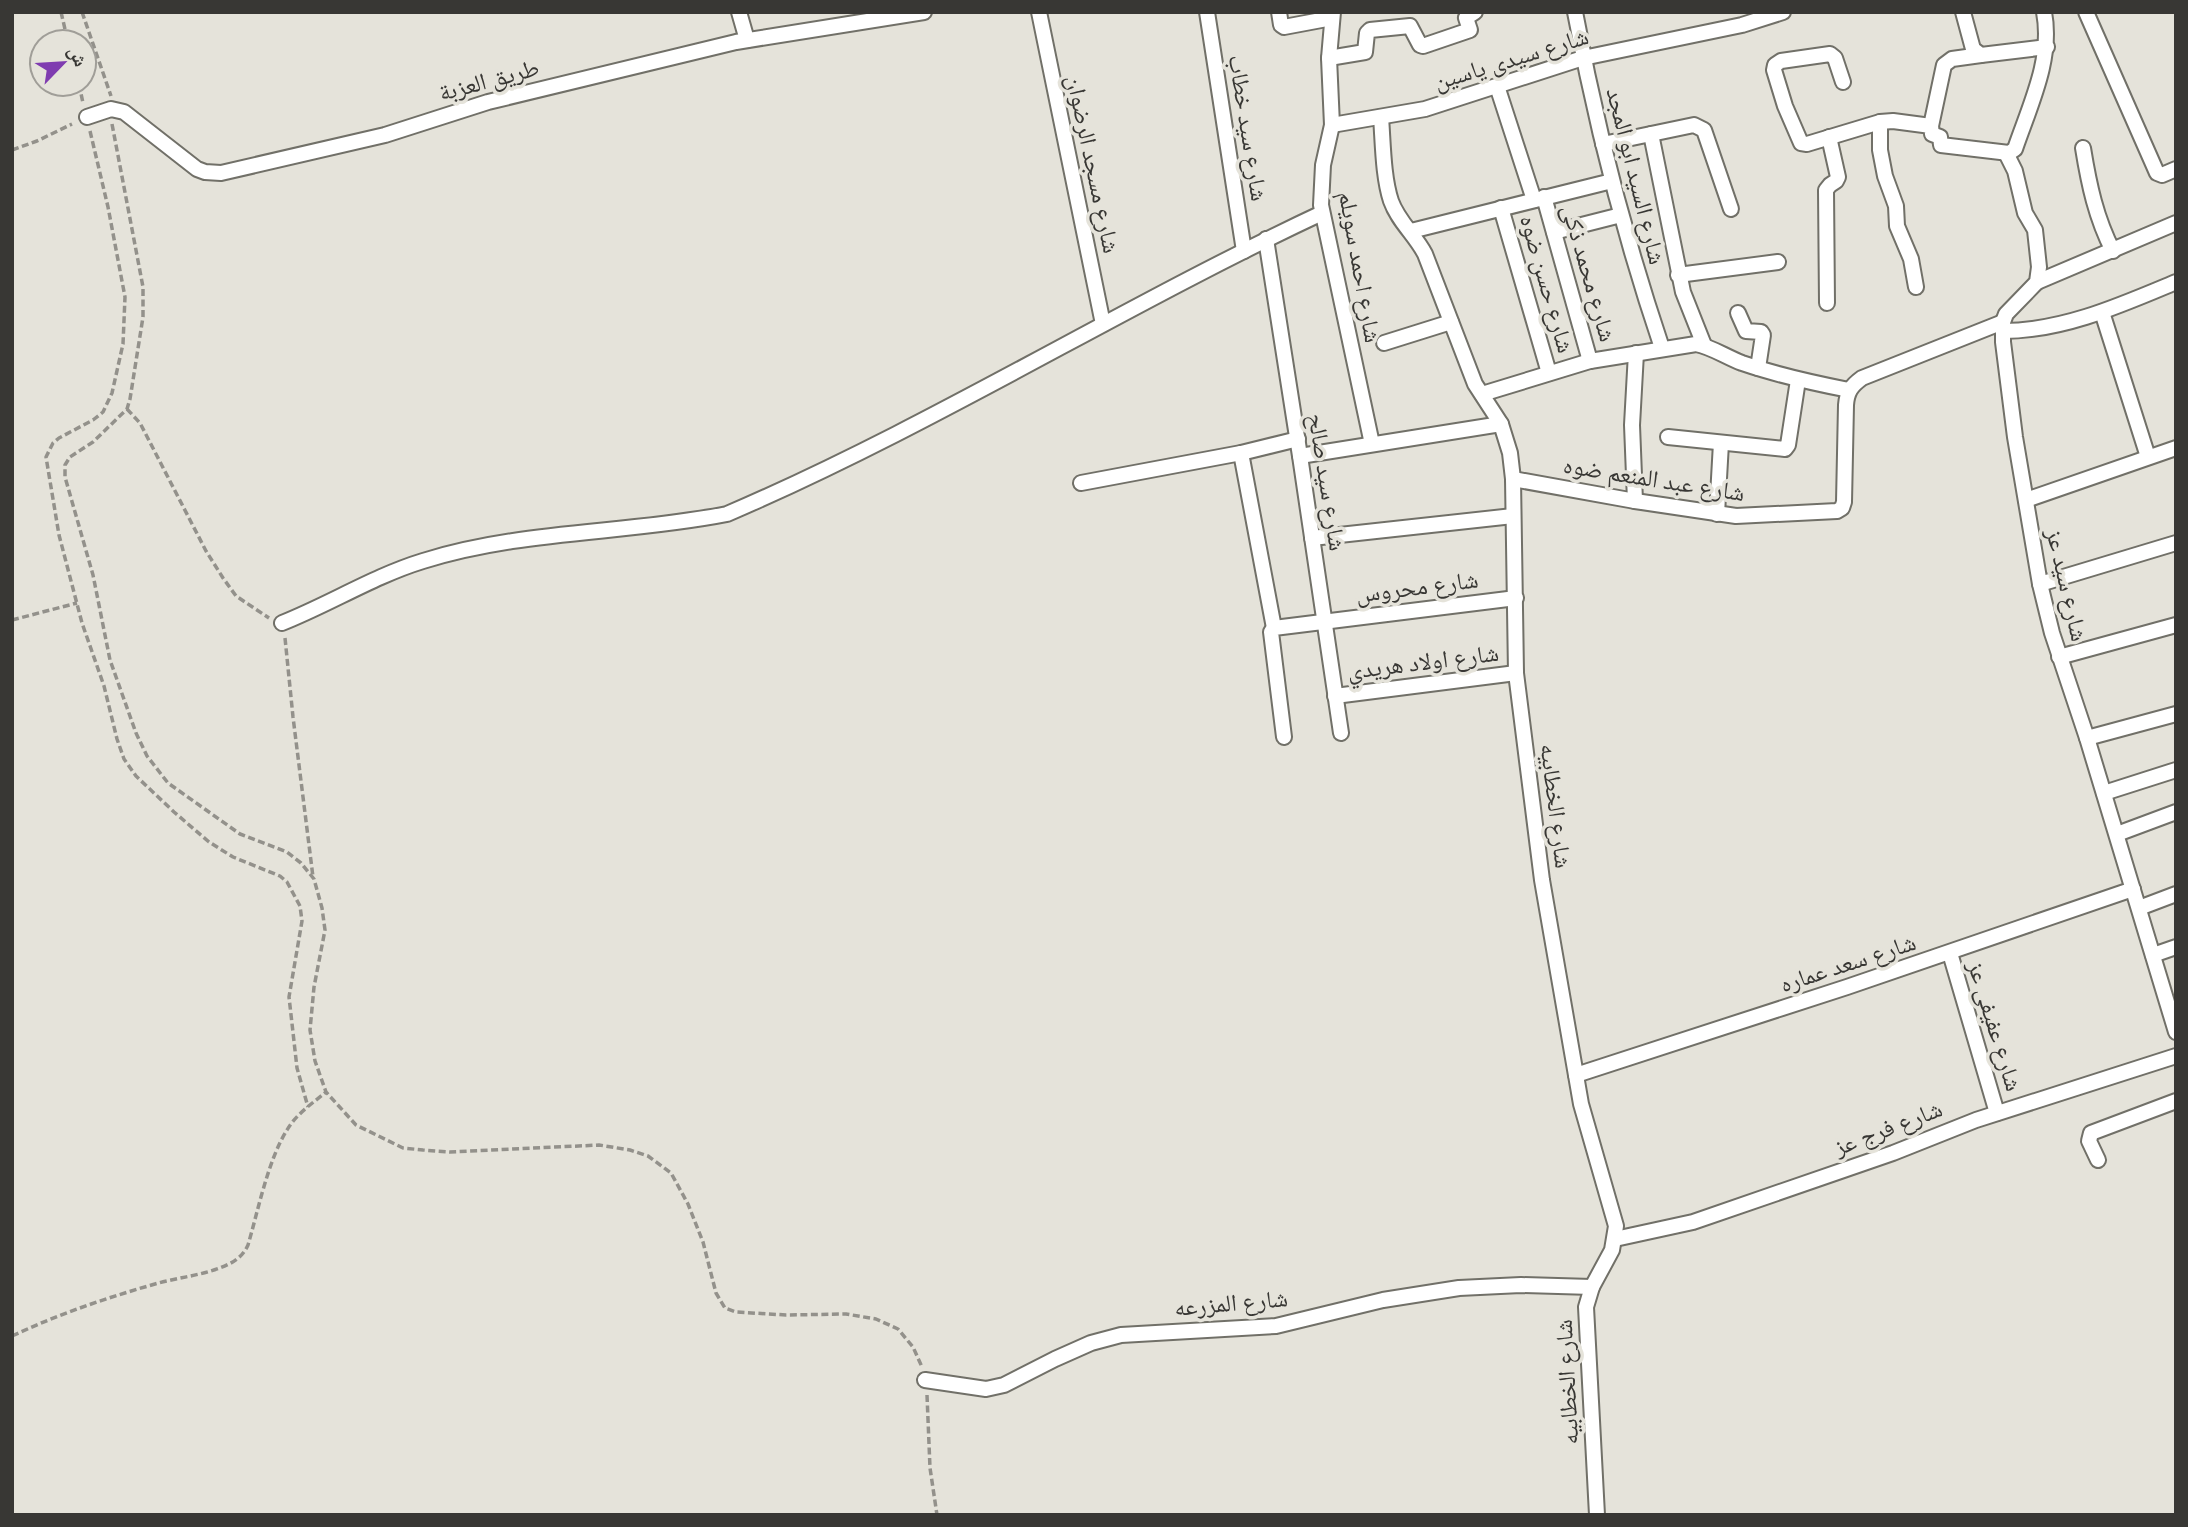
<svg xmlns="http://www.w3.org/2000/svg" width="2188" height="1527" font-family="Overpass,'Noto Naskh Arabic',sans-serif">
  <rect width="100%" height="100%" fill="#e5e3da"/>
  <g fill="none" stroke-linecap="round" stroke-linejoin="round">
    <g stroke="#717068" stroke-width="18">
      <g id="street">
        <polyline points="739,12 747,40"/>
        <polyline points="1039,12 1103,324"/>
        <polyline points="1207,12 1244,251"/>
        <polyline points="1279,12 1281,25 1284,27 1332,18"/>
        <polyline points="1333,12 1329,58 1332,125 1323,165 1321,205 1372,444"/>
        <path d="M1575 12C1596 126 1625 238 1662 348"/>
        <polyline points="1963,12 1973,49 1981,55 2047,47"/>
        <polyline points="2086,12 2157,173 2162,175 2176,169"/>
        <polyline points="1329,58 1365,52 1367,33 1370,30 1410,26 1420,45 1423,46 1470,30 1466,18 1475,12"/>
        <path d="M1843 82 1835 58 1830 54 1781 61 1775 65 1774 70 1785 106 1801 143 1807 144 1880 122 1893 121 1931 126 1932 134 1940 137 1941 145 2009 153 2015 149C2030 105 2053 59 2044 12"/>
        <polyline points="1497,86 1534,200"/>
        <polyline points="87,117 111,109 124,112 197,169 205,172 221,173 385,135 488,102 736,42 924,12"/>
        <path d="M1381 117C1383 143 1383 177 1391 201 1398 221 1415 235 1425 254L1475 384 1501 424 1510 453 1513 479 1516 673 1542 880 1581 1104 1616 1226 1612 1250 1592 1287 1586 1307 1597 1515"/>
        <polyline points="1880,122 1880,150 1885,176 1896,206 1897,226 1911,259 1916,287"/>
        <polyline points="1332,125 1425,109 1583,58 1742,25 1783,12"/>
        <polyline points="1931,126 1944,65 1952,59 1981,55"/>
        <polyline points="1651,134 1683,292 1704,345"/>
        <polyline points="1603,144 1694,125 1704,130 1731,209"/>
        <path d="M2083 148C2089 185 2096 218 2113 251"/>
        <polyline points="2006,153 2015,171 2025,213 2035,230 2039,267 2037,282 2006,314 2003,322 2003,342 2015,437 2040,584 2052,633 2087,738 2176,1032"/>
        <polyline points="1544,197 1590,361"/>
        <polyline points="1501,208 1549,373"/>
        <polyline points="1411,231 1612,181"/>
        <polyline points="1554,232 1621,215"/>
        <polyline points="1266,239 1300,456 1341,733"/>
        <polyline points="1678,275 1778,262"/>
        <polyline points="2037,282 2176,223"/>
        <polyline points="1827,303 1826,190 1830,185 1836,181 1838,177 1829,137"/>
        <polyline points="2102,312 2148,457"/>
        <polyline points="1738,313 1746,331 1761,332 1763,335 1758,368"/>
        <path d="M2003 331C2063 331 2121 305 2176 282"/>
        <polyline points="1384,343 1451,322"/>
        <path d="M1482 394 1590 361 1696 344C1712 347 1726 357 1742 363 1777 375 1813 383 1849 390"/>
        <polyline points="1668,437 1785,449 1788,445 1798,380"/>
        <polyline points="1241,453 1274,628"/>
        <polyline points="1300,456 1501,424"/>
        <path d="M1513 479 1635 501 1736 516 1837 511 1842 508 1844 502 1846 405C1847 392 1851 386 1862 378L2003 322"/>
        <polyline points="1081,483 1241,453 1298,439"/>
        <polyline points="2026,500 2176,448"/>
        <polyline points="1635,501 1632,425 1636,353"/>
        <polyline points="1717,514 1721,443"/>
        <polyline points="1312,538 1513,516"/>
        <polyline points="2040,584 2176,543"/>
        <path d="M282 623C330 604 374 576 423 561 521 530 627 534 727 514 932 426 1121 307 1322 213"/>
        <polyline points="2059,657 2176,625"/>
        <polyline points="1335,696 1516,673"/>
        <polyline points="1284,737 1271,632 1274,628 1516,598"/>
        <polyline points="2087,738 2176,714"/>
        <polyline points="2104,793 2176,770"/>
        <polyline points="2117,834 2176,812"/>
        <polyline points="2139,908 2176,894"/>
        <polyline points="1950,953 1997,1113"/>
        <polyline points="2153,955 2176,947"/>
        <polyline points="1576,1075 1847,987 2133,889"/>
        <polyline points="2098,1160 2089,1141 2091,1133 2176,1101"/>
        <polyline points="1615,1239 1693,1222 1893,1153 1976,1120 2176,1056"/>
        <polyline points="925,1380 986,1389 1004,1385 1055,1359 1091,1343 1121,1335 1276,1326 1383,1300 1459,1288 1521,1285 1592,1287"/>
      </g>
    </g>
    <g stroke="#93918b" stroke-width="3.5" stroke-dasharray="7 3.5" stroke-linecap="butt">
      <polyline points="61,12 68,42"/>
      <polyline points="82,12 111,96"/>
      <polyline points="79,84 83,103"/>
      <polyline points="112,124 143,287 143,317 130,399 127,409 93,442 70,457 65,465 65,477 93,575 110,660 136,733 147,756 168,783 240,834 287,852 301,863 314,879 322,908 325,930 314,987 310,1030 315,1061 326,1092 356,1125 403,1148 423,1150 450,1152 599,1145 630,1150 648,1156 671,1173 688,1204 703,1242 716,1293 725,1308 736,1312 786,1315 846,1314 876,1319 898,1329 913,1347 922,1367"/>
      <polyline points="90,131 108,207 125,297 123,344 112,393 103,412 93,420 59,438 53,443 46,457 59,535 82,623 104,686 117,739 124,759 136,776 174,812 209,842 233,857 280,876 287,882 300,906 302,921 289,997 297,1068 308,1107"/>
      <polyline points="12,150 37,141 72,124"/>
      <polyline points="127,409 140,423 206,551 223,578 236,596 269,618"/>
      <polyline points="12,620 77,603"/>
      <polyline points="285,638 293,717 313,877"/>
      <path d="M12 1336C59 1314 106 1298 155 1284 179 1277 207 1275 229 1264 237 1260 244 1254 248 1245 258 1211 268 1160 287 1130 296 1114 313 1103 326 1092"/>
      <polyline points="927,1395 930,1468 937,1515"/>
    </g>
    <use href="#street" stroke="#fff" stroke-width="14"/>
  </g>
  <g text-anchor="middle" stroke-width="7" stroke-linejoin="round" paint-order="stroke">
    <g font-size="24" fill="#383734" stroke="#e5e3da">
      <text transform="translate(1511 59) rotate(-17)" y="8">شارع سيدى ياسين</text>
      <text transform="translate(489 80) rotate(-15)" y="8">طريق العزبة</text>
      <text transform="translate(1248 128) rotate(81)" y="8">شارع سيد خطاب</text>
      <text transform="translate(1093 164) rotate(78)" y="8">شارع مسجد الرضوان</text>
      <text transform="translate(1636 176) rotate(76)" y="8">شارع السيد ابو المجد</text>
      <text transform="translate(1360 267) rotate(80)" y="8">شارع احمد سويلم</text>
      <text transform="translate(1589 273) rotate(74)" y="8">شارع محمد ذكى</text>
      <text transform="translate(1547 284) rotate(74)" y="8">شارع حسن ضوه</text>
      <text transform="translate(1654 479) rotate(9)" y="8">شارع عبد المنعم ضوه</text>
      <text transform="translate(1327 482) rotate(81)" y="8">شارع سيد صالح</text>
      <text transform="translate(2067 585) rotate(77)" y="8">شارع سيد عز</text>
      <text transform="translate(1417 587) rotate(-7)" y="8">شارع محروس</text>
      <text transform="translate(1423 662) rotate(-7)" y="8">شارع اولاد هريدي</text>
      <text transform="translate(1556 806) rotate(83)" y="8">شارع الخطابيه</text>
      <text transform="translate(1848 963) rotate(-18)" y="8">شارع سعد عماره</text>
      <text transform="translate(1995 1026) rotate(73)" y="8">شارع عفيفى عز</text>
      <text transform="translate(1888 1128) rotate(-21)" y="8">شارع فرج عز</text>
      <text transform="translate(1231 1303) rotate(-5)" y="8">شارع المزرعه</text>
      <text transform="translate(1567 1382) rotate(-93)" y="8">شارع الخطابيه</text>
    </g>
  </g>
  <rect width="2188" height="1527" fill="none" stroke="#383734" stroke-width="28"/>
  <g transform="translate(63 63) rotate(65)"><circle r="33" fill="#e5e3da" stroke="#a09e98" stroke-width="2"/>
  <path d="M0-5L12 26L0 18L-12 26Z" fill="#7f3cb0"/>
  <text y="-10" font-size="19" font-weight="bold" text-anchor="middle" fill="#383734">ش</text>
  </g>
</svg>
